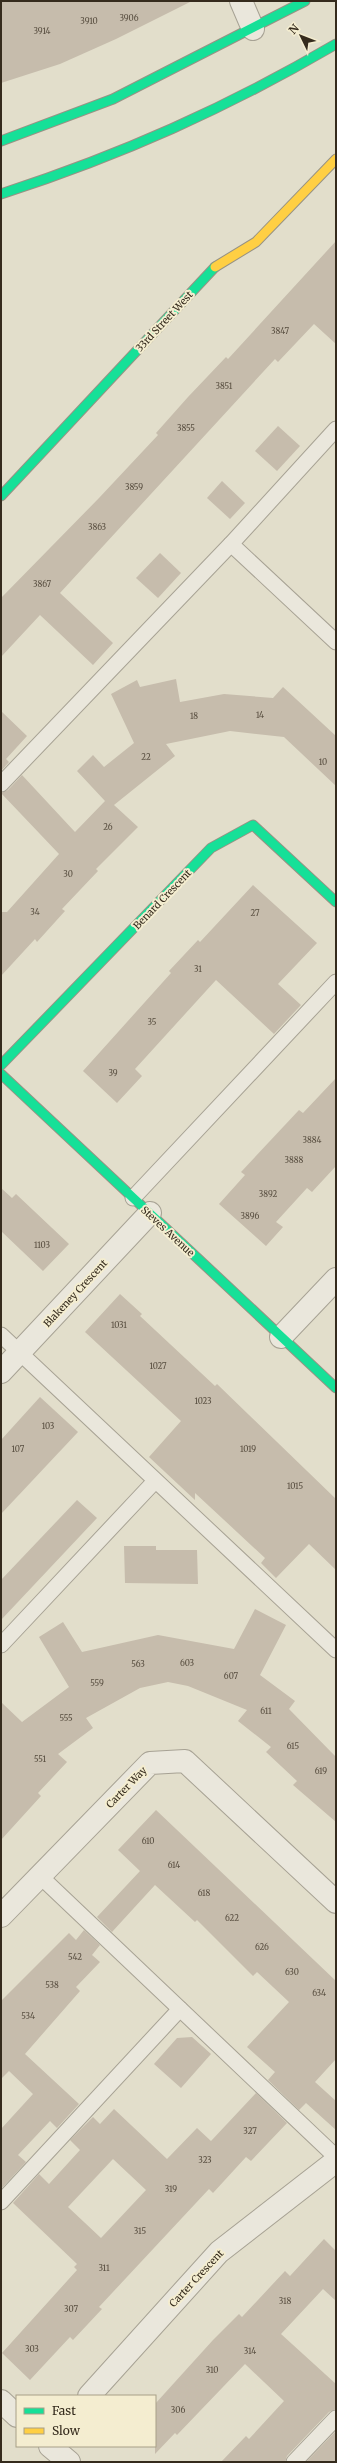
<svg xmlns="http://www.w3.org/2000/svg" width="337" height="2463" font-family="Merriweather,serif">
  <rect width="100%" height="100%" fill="#e2decb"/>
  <g fill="#c6bcac" fill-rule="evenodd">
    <polygon points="1,1 192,1 116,39 60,64 1,83"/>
    <polygon points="336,241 336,344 314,324 278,362 275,359 60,593 113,643 93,665 40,615 1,657 1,598 99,498 158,435 156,433 188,397 226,357 228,359"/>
    <polygon points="278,426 300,446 277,471 255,451"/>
    <polygon points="222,481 245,503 230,519 207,498"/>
    <polygon points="160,553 181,573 158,598 136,578"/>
    <polygon points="176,679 180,702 224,694 273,698 283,687 336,736 336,786 284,737 230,731 166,744 175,756 114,805 138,827 96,869 98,871 62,909 65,911 37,942 35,939 1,976 1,912 7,912 59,854 1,793 8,790 22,775 75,832 105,801 77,771 93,755 104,767 134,743 111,694 137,680 140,687"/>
    <polygon points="1,711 27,736 6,759 9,762 1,771"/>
    <polygon points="253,885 317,943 278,984 301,1005 274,1034 216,980 135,1069 142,1076 117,1103 83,1071 171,973 169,971 198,940 200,942"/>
    <polygon points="336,1078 336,1166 312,1192 307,1188 276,1222 283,1227 266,1246 219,1204 245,1175 241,1172 299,1110 303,1113"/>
    <polygon points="1,1188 12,1198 16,1194 69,1244 43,1271 1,1231"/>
    <polygon points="120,1294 142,1314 140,1316 215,1386 217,1384 336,1499 336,1570 309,1544 276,1578 261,1563 265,1558 195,1493 195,1500 149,1457 181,1421 85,1332"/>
    <polygon points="40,1397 78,1432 1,1514 1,1440"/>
    <polygon points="77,1500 97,1518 1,1620 1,1580"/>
    <polygon points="124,1546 156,1546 156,1550 197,1550 198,1584 125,1583"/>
    <polygon points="255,1609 286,1625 260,1675 295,1701 289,1709 336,1757 336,1822 293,1785 297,1781 266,1752 271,1747 238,1721 247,1710 188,1686 168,1682 140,1688 86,1718 93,1728 58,1754 67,1762 38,1793 41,1796 1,1840 1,1702 22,1722 69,1687 39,1637 63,1622 82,1652 158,1635 234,1649"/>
    <polygon points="156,1810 336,1981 336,2059 315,2082 336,2101 336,2130 306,2103 299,2110 268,2080 275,2072 247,2047 289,2002 257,1972 253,1976 197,1920 195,1922 155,1885 112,1932 97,1917 140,1871 118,1850"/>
    <polygon points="84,1930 100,1945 92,1955 100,1962 76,1987 80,1991 25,2054 79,2104 57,2128 50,2121 18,2155 26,2162 1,2189 1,2129 33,2094 9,2071 1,2079 1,2001 69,1933 76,1940"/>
    <polygon points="192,2037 211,2054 181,2088 154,2064 177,2038"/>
    <path d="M256 2093 287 2123 251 2161 246 2157 213 2193 209 2189 99 2307 102 2309 73 2340 70 2337 30 2380 2 2353 77 2270 74 2267 77 2264 13 2203 39 2174 49 2184 80 2150 70 2140 93 2117 100 2124 114 2109 167 2159 197 2128 211 2141ZM113 2159 146 2190 101 2238 68 2207Z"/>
    <polygon points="324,2239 336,2251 336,2301 323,2289 281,2334 336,2384 336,2409 329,2412 287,2456 285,2462 221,2462 246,2436 249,2439 284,2401 245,2364 177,2435 175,2433 155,2454 155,2404 213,2340 239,2314 242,2317 285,2271 290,2276"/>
    <polygon points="336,2431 336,2462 306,2462"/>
  </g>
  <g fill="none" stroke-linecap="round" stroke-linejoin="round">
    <g stroke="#a7a294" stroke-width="17">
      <g id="lane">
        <polyline points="231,544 336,642"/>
        <polyline points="1,784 231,544 336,429"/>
        <polyline points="133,1198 336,982"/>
        <polyline points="1,1335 336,1650"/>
        <polyline points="1,1645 155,1481"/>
        <polyline points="40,1876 336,2157"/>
        <polyline points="1,2202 180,2009"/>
        <polyline points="294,2462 336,2418"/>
      </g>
    </g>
    <g stroke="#a7a294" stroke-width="24">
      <g id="street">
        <polyline points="241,1 253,29"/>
        <polyline points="281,1337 336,1279"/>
        <polyline points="1,1372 150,1213"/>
        <polyline points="1,1916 150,1763 185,1761 336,1902"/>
        <polyline points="89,2396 219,2252 336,2161"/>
        <polyline points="1,2401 17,2416"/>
        <polyline points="50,2446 69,2462"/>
      </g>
    </g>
    <g stroke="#979284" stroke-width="11">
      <g id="fast">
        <polyline points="1,141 113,99 305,1"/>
        <path d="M1 194C121 155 227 108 336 44"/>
        <polyline points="1,496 215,267"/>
        <polyline points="1,1065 211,848 253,825 336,902"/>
        <polyline points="1,1074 336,1388"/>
      </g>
    </g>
    <g stroke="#979284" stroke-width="11">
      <polyline id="slow" points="215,267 256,242 336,159"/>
    </g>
    <use href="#lane" stroke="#eae7dc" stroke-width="15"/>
    <use href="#street" stroke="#eae7dc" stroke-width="22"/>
    <use href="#fast" stroke="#16e098" stroke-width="9"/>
    <use href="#slow" stroke="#ffcf43" stroke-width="9"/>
  </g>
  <g text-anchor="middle" stroke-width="4" stroke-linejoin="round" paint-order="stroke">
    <g font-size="8" fill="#594f41">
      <text x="129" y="21">3906</text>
      <text x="89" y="24">3910</text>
      <text x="42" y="34">3914</text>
      <text x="280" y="334">3847</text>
      <text x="224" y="389">3851</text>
      <text x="186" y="431">3855</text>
      <text x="134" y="490">3859</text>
      <text x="97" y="530">3863</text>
      <text x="42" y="587">3867</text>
      <text x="260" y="718">14</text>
      <text x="194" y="719">18</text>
      <text x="146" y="760">22</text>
      <text x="323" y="765">10</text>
      <text x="108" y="830">26</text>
      <text x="68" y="877">30</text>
      <text x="35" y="915">34</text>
      <text x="255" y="916">27</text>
      <text x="198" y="972">31</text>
      <text x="152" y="1025">35</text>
      <text x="113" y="1076">39</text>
      <text x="312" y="1143">3884</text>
      <text x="294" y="1163">3888</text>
      <text x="268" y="1197">3892</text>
      <text x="250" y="1219">3896</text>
      <text x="42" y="1248">1103</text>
      <text x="119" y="1328">1031</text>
      <text x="158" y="1369">1027</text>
      <text x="203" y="1404">1023</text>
      <text x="48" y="1429">103</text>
      <text x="18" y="1452">107</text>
      <text x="248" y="1452">1019</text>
      <text x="295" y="1489">1015</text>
      <text x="187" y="1666">603</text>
      <text x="138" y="1667">563</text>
      <text x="231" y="1679">607</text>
      <text x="97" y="1686">559</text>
      <text x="266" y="1714">611</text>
      <text x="66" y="1721">555</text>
      <text x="293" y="1749">615</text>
      <text x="40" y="1762">551</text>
      <text x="321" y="1774">619</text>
      <text x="148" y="1844">610</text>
      <text x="174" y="1868">614</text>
      <text x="204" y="1896">618</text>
      <text x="232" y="1921">622</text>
      <text x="262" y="1950">626</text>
      <text x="75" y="1960">542</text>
      <text x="292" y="1975">630</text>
      <text x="52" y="1988">538</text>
      <text x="319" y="1996">634</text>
      <text x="28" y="2019">534</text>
      <text x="250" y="2134">327</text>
      <text x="205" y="2163">323</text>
      <text x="171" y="2192">319</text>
      <text x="140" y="2234">315</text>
      <text x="104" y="2271">311</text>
      <text x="285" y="2304">318</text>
      <text x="71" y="2312">307</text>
      <text x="32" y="2352">303</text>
      <text x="250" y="2354">314</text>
      <text x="212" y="2373">310</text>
      <text x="178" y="2413">306</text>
    </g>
    <g font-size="10" fill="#352b1d" stroke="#f4edd0">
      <text transform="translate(164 321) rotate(-47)" y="4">33rd Street West</text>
      <text transform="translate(162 899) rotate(-46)" y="4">Benard Crescent</text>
      <text transform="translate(168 1231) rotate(43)" y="4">Steves Avenue</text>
      <text transform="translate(75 1293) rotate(-47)" y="4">Blakeney Crescent</text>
      <text transform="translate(126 1787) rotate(-46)" y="4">Carter Way</text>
      <text transform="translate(196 2278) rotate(-47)" y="4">Carter Crescent</text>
    </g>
  </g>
  <rect width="337" height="2463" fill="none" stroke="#352b1d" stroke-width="4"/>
  <rect x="16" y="2395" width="140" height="52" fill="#f4edd0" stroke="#a89f88"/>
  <rect x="24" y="2408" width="20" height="6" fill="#16e098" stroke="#a89f88"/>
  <text x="52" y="2415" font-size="12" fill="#352b1d">Fast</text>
  <rect x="24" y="2428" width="20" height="6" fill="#ffcf43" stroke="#a89f88"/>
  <text x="52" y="2435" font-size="12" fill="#352b1d">Slow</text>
  <g transform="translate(301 36) rotate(313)" stroke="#f4edd0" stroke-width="3" paint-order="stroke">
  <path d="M0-3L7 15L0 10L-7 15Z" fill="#352b1d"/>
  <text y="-6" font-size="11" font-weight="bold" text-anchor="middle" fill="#352b1d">N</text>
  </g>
</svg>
